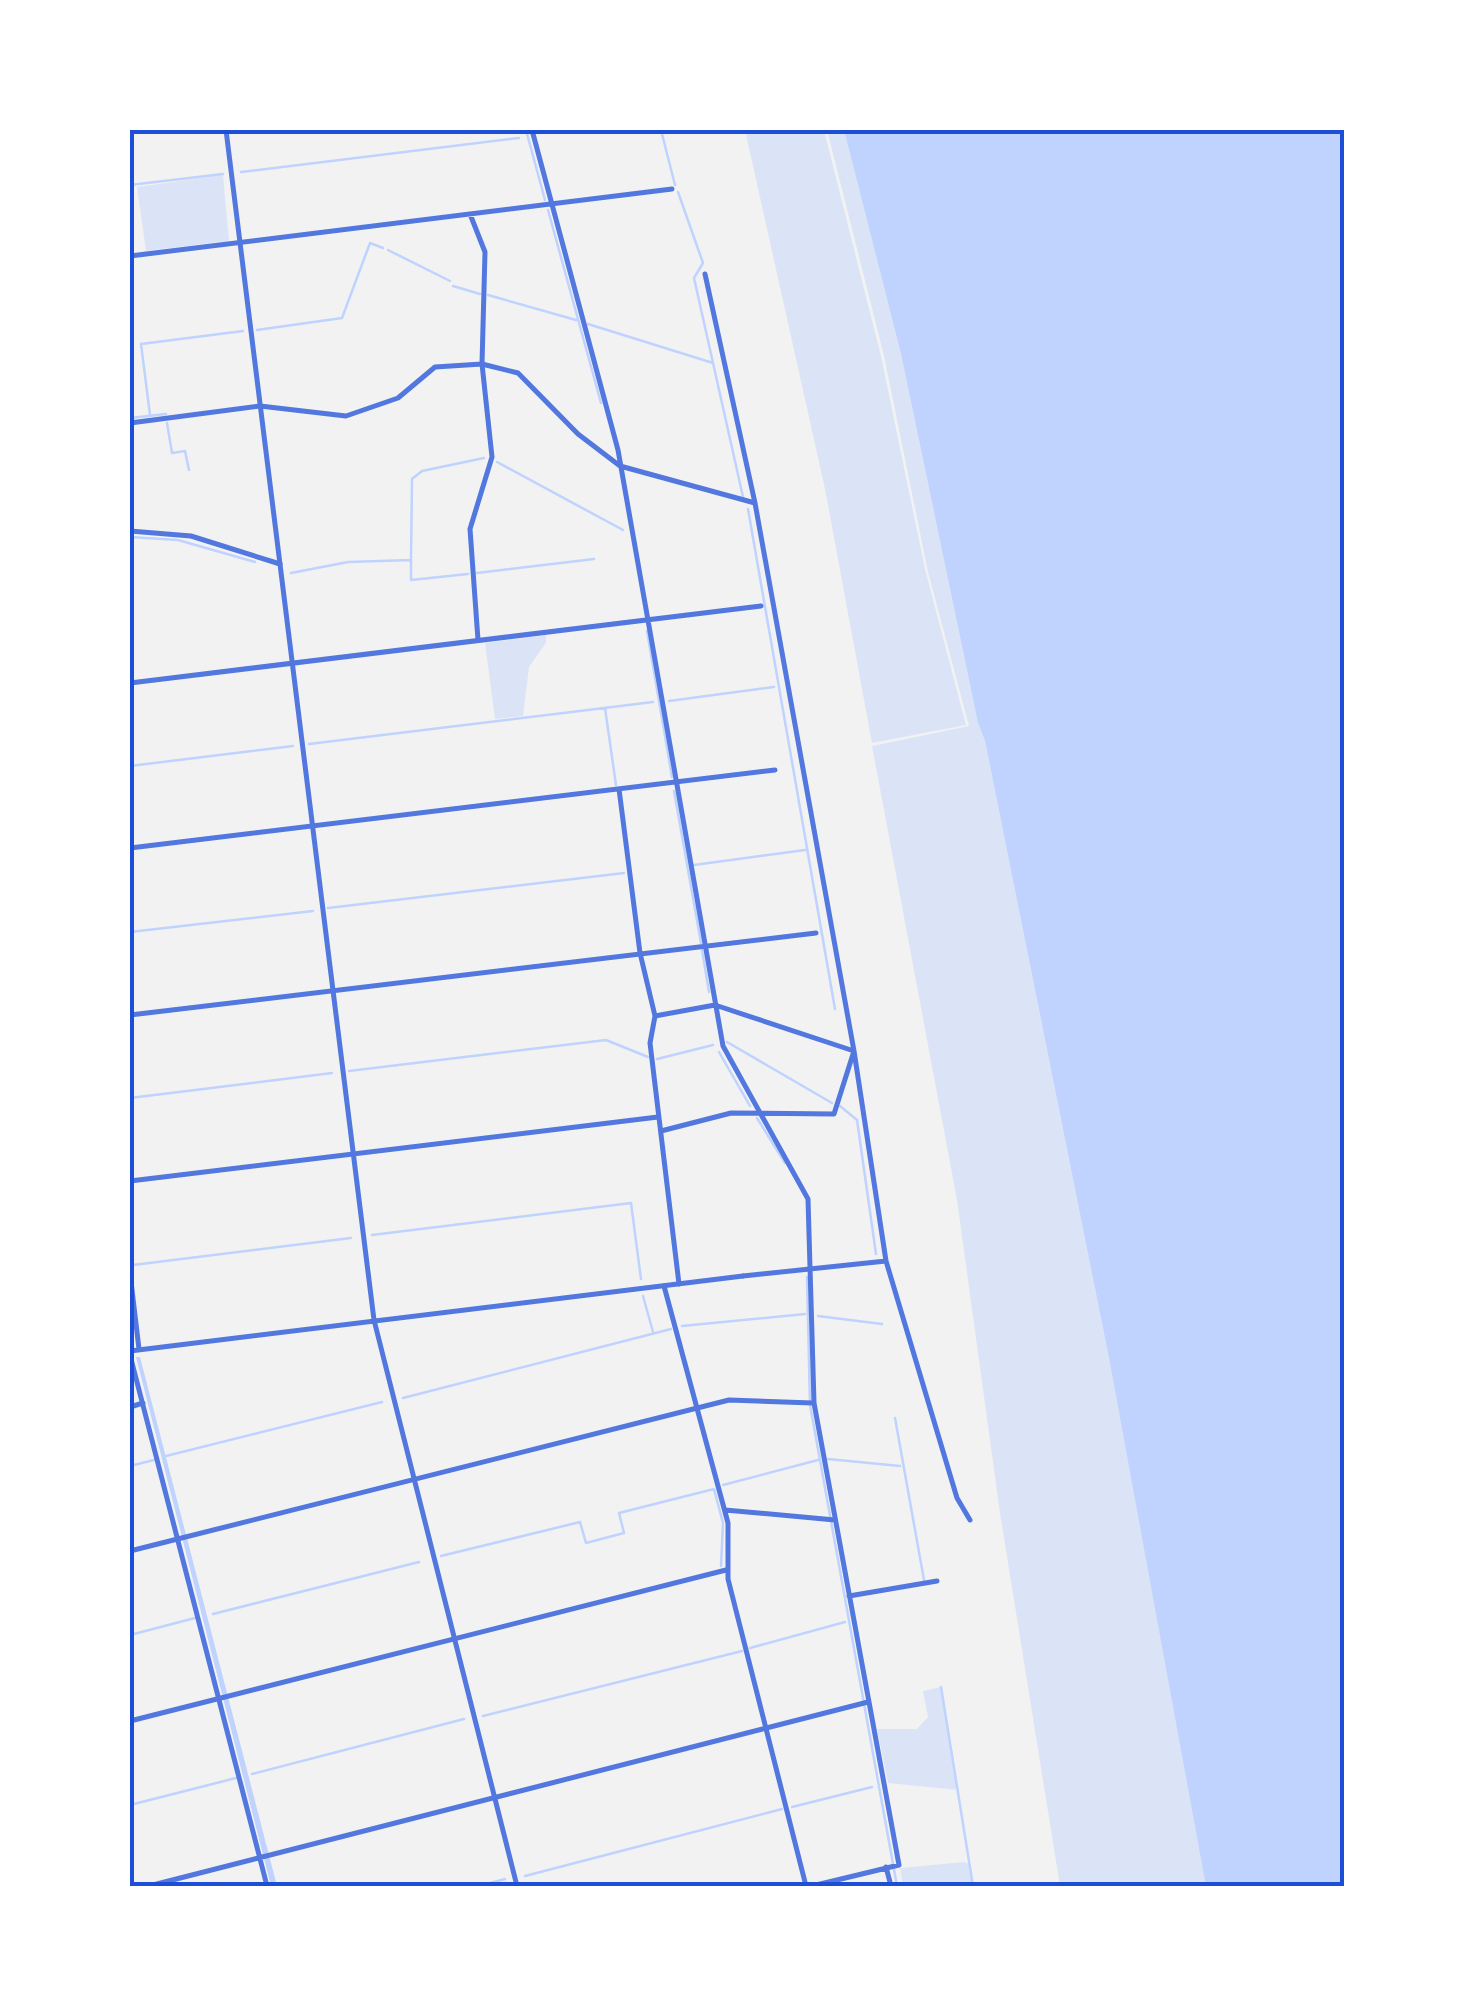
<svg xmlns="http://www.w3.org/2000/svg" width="1475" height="2016" viewBox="0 0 1475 2016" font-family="'Crimson Pro',serif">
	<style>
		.green { fill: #dbe4f7 }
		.water { fill: #bfd3fe }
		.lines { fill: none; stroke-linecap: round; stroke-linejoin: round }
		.stream { stroke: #bfd3fe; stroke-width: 2.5 }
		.minor { stroke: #5277de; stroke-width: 5 }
		.tertiary { stroke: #5277de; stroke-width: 5 }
		.neatline { fill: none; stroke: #1d4ed8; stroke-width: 4 }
	</style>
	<rect width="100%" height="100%" fill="#f2f2f2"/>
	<path class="green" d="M745,130H824L881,356L925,569L966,725L872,743L825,489Z
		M827,130H844L901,354L978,723L985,741L1109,1358L1207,1886H1060L1000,1513L957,1200L872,746L969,726L928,572L884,356Z
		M223,175L229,241L146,251L137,187Z
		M546,635V643L529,667L523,716L495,719L485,643Z
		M941,1687L958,1790L888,1783L877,1729H917L928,1717L923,1691Z
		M964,1862L970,1864L973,1886H903L900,1868Z"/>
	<path class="water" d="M844,130H1345V1886H1206L1109,1358L985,741L978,723L901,354Z
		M136,1357H140L277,1886H271Z"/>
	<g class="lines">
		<path class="stream" d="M526,130L545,200
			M661,130L675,185
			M241,172L519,138
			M130,185L223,174
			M678,192L703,263L694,278L743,497
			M548,210L601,403
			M388,250L450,281
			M453,286L480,294
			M488,295L576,320
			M588,324L713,363
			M257,330L342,318L370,243L383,248
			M150,415L141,344L243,331
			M130,418L166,414
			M167,423L172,453L185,451L189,470
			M497,462L623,530
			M748,509L835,1009
			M130,537L178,540L255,562
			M411,560V580L468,574
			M291,573L348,562L411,560L412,479L422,471L484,458
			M477,573L594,559
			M647,631L672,777
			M669,701L774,687
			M605,708L616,785
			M309,744L653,702
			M130,766L293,746
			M674,791L701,943
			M694,865L805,850
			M328,908L624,873
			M130,932L313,911
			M702,950L709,992
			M727,1042L832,1103
			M719,1052L750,1106
			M657,1059L713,1045
			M349,1071L606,1040L648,1057
			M130,1098L332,1073
			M840,1106L857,1120L876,1254
			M757,1118L785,1163
			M372,1235L631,1203L641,1279
			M133,1265L351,1238
			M807,1277L810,1405L897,1886
			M643,1296L653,1332
			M818,1316L882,1324
			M682,1326L805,1314
			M403,1398L671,1329
			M895,1418L924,1580
			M166,1456L382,1402
			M828,1459L900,1466
			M130,1466L154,1460
			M723,1485L818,1460
			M441,1556L580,1522L586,1543L624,1533L619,1513L714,1489L723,1523L721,1566
			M213,1614L419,1562
			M130,1635L195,1618
			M750,1648L845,1622
			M941,1687L973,1886
			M483,1716L742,1651
			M252,1774L464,1719
			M130,1805L236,1778
			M792,1807L872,1787
			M525,1876L782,1809
			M479,1886L505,1879"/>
		<path class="minor" d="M532,130L618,450L723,1046L808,1199L814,1403L899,1865L812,1886
			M470,214L485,252L482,364L492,457L470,529L478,640
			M130,256L672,189
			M705,274L755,503L854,1051L886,1261L957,1498L970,1520
			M130,423L260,406L346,416L398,398L435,367L482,364L518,373L578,434L620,466L755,503
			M130,531L191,536L280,564
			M130,683L761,606
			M619,789L640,953L655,1016L650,1043L679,1284
			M130,848L775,770
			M130,1015L816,933
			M655,1016L715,1005L854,1051L834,1114L731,1113L661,1131
			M130,1181L658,1117
			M130,1273L139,1349
			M743,1276L886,1261
			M664,1286L728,1523V1579L806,1886
			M130,1355L267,1886
			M130,1407L143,1403
			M725,1510L835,1520
			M130,1551L729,1400L813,1403
			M849,1596L937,1581
			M130,1721L726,1570
			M886,1867L891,1886
			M149,1886L868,1702"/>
		<path class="tertiary" d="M226,130L374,1320L517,1886
			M130,1351L743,1276"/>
	</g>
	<rect width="1475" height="2016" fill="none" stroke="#ffffff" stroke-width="265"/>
	<rect x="132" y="132" width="1210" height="1752" class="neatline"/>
</svg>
